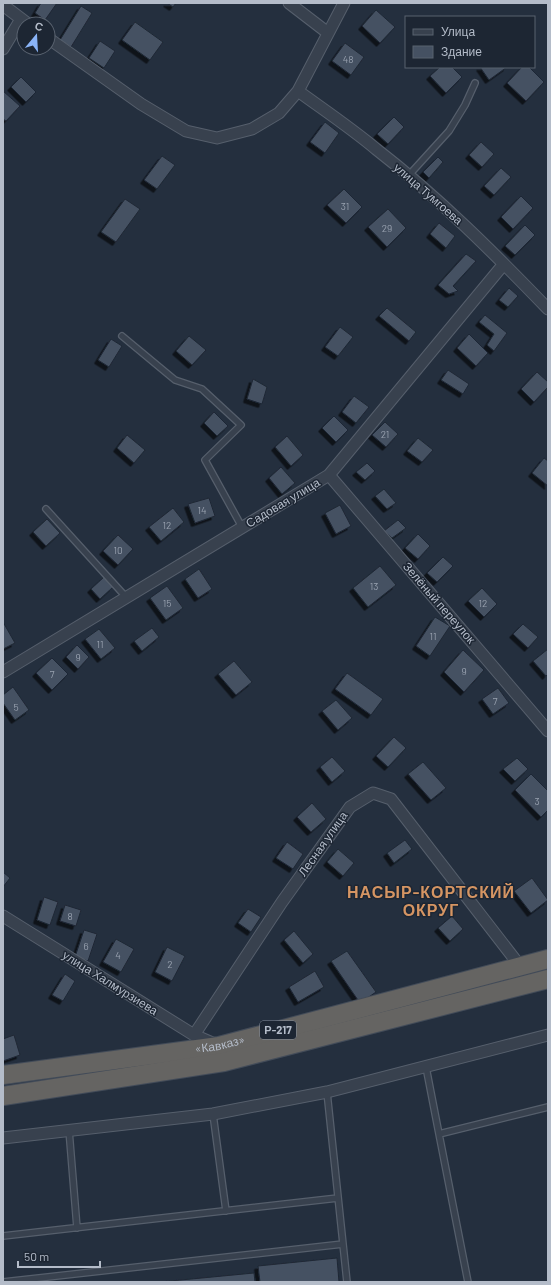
<svg xmlns="http://www.w3.org/2000/svg" width="551" height="1285" viewBox="0 0 551 1285" font-family="Barlow,sans-serif">
	<style>
		.building { fill: #455162; stroke: #1f2835; filter: url(#shadow) }
		.lines { fill: none; stroke-linecap: round; stroke-linejoin: round }
		.service-casing { stroke: #565f6c; stroke-width: 8 }
		.minor-casing { stroke: #565f6c; stroke-width: 13 }
		.trunk-casing { stroke: #434c59; stroke-width: 20 }
		.service { stroke: #38414e; stroke-width: 5.5 }
		.minor { stroke: #38414e; stroke-width: 11 }
		.trunk { stroke: #656462; stroke-width: 18 }
		.labels { text-anchor: middle; stroke-width: 3; stroke-linejoin: round; paint-order: stroke }
		.number-label { font-size: 10px; fill: #98a1af }
		.shield { fill: #1d2633; stroke: #878f9c; stroke-width: 1 }
		.shield-label { font-size: 11px; font-weight: bold; fill: #b4bcc9 }
		.street-label { font-size: 12px; fill: #b4bcc9; stroke: #1d2633 }
		.district-label { font-size: 16px; font-weight: bold; letter-spacing: 1px; fill: #d59563; stroke: #1d2633 }
	</style>
	<defs>
		<filter id="shadow"><feDropShadow dx="-3.5" dy="3.5" stdDeviation="0" flood-color="#0009"/></filter>
	</defs>
	<rect width="100%" height="100%" fill="#242f3e"/>
	<path class="building" d="M41,3H57L45,20L35,13Z
		M167,3H176L173,7Z
		M81,6L92,13L71,47L60,40Z
		M376,10L395,27L380,43L362,26Z
		M135,22L163,42L150,60L122,40Z
		M100,41L115,51L104,68L89,58Z
		M345,43L364,57L351,75L332,61Z
		M440,67H452L462,77L446,93L430,76Z
		M480,67H507L489,80Z
		M522,67H529L544,82L526,101L507,83Z
		M21,77L36,92L26,102L11,87Z
		M3,91L20,106L6,121L3,119Z
		M394,117L404,127L388,144L377,134Z
		M325,122L339,133L325,153L310,142Z
		M481,142L494,154L482,167L469,155Z
		M162,156L175,165L157,189L144,180Z
		M438,157L443,162L429,178L423,172Z
		M501,168L511,177L494,195L484,186Z
		M344,189L362,207L346,223L327,205Z
		M521,196L533,208L513,229L501,217Z
		M125,199L140,209L116,242L101,232Z
		M388,209L406,228L387,247L368,227Z
		M439,223L455,236L446,248L430,234Z
		M525,225L535,235L515,255L505,246Z
		M466,254L476,261L453,286L458,291L449,294L438,285Z
		M509,288L518,296L508,307L499,300Z
		M387,308L416,332L409,341L379,316Z
		M485,315L507,333L494,351L487,345L494,334L479,322Z
		M340,327L353,337L338,356L325,347Z
		M469,334L488,353L476,366L457,348Z
		M189,336L206,350L192,365L176,351Z
		M111,339L122,346L109,367L98,360Z
		M448,370L469,384L463,394L441,380Z
		M537,372L548,382V387L534,402L521,389Z
		M253,379L267,387L262,404L247,399Z
		M354,396L369,407L356,423L342,412Z
		M214,412L228,426L217,436L204,423Z
		M334,416L348,430L336,442L322,428Z
		M385,422L398,434L386,447L372,435Z
		M127,435L145,450L134,463L117,448Z
		M287,436L303,455L291,466L275,447Z
		M418,438L433,450L422,462L407,451Z
		M544,458L548,461V486L532,473Z
		M367,463L375,471L365,480L356,472Z
		M281,467L295,483L282,494L269,478Z
		M384,489L396,503L387,509L375,496Z
		M209,498L215,516L195,523L188,504Z
		M340,505L351,526L336,534L325,513Z
		M173,508L184,522L161,541L149,527Z
		M47,519L60,533L46,546L33,532Z
		M398,520L406,528L392,538L384,531Z
		M418,534L430,546L418,559L405,548Z
		M118,535L133,549L118,565L103,551Z
		M443,557L453,566L437,582L427,573Z
		M380,566L396,585L368,607L353,588Z
		M199,569L212,589L198,598L185,579Z
		M104,577L113,587L100,599L91,589Z
		M167,586L183,608L166,620L150,598Z
		M482,588L497,604L484,617L468,601Z
		M435,617L450,626L430,656L416,646Z
		M3,622L15,643L3,649Z
		M523,624L538,637L528,648L513,634Z
		M152,628L159,637L142,651L134,641Z
		M99,629L115,648L101,659L85,639Z
		M77,645L89,657L78,669L66,657Z
		M548,649V674L546,676L533,661Z
		M463,650L484,670L464,692L444,672Z
		M52,658L68,674L52,690L36,673Z
		M234,661L252,682L236,695L218,674Z
		M347,673L383,699L371,715L335,689Z
		M13,687L29,710L15,720L3,703V695Z
		M498,688L509,703L493,714L482,699Z
		M336,700L352,718L338,730L322,711Z
		M394,737L406,748L388,767L376,756Z
		M332,757L345,771L332,782L320,767Z
		M517,758L528,769L515,781L503,769Z
		M423,762L446,788L431,800L408,774Z
		M531,774L548,791V810L541,817L515,790Z
		M312,803L326,819L311,832L297,817Z
		M405,840L412,849L394,863L387,853Z
		M287,842L303,854L293,869L276,858Z
		M338,849L354,863L343,876L327,862Z
		M3,872L10,878L3,887Z
		M532,878L548,900L531,913L514,891Z
		M44,897L58,902L50,925L37,920Z
		M65,905L81,910L76,926L60,921Z
		M248,909L261,917L251,932L238,923Z
		M452,916L463,929L450,941L438,928Z
		M84,930L97,934L88,961L75,957Z
		M294,931L313,954L303,963L284,940Z
		M116,939L134,949L121,972L103,962Z
		M167,947L185,956L172,981L155,972Z
		M347,951L376,992L360,1003L331,961Z
		M315,971L324,987L298,1002L289,987Z
		M65,974L75,981L63,1001L52,995Z
		M14,1035L20,1055L3,1061V1039Z
		M337,1258L339,1282H260L258,1266Z
		M254,1273L255,1282H160Z"/>
	<g class="lines">
		<defs>
			<path id="service" d="M409,175L449,131L465,105L475,83
				M122,336L175,380L202,389L241,425L205,460L242,527
				M46,509L126,597
				M426,1067L439,1134
				M327,1092L347,1282
				M213,1114L226,1211
				M69,1130L77,1228
				M3,1236L338,1198
				M3,1282L343,1244
				M468,1282L439,1134L548,1107"/>
			<path id="minor" d="M289,3L328,33
				M3,5L28,24
				M48,38L141,104L186,131L217,138L252,129L279,113L298,91L344,3
				M3,49L21,19
				M298,91C324,110 351,128 376,149C438,197 494,253 548,309
				M329,475L548,731
				M3,672L329,475L503,265
				M3,916L194,1035L217,1045
				M194,1035L282,902L350,807L373,793L391,799L520,966
				M3,1138L213,1114L327,1092L548,1035"/>
			<g id="trunk">
				<path id="s1" d="M3,1075L219,1046L548,959"/>
				<path d="M3,1096L224,1062L548,979"/>
			</g>
		</defs>
		<use href="#service" class="service-casing"/>
		<use href="#minor" class="minor-casing"/>
		<use href="#trunk" class="trunk-casing"/>
		<use href="#service" class="service"/>
		<use href="#minor" class="minor"/>
		<use href="#trunk" class="trunk"/>
	</g>
	<g class="labels">
		<g class="number-label">
			<text x="348" y="63">48</text>
			<text x="345" y="210">31</text>
			<text x="387" y="232">29</text>
			<text x="385" y="438">21</text>
			<text x="202" y="514">14</text>
			<text x="167" y="529">12</text>
			<text x="118" y="554">10</text>
			<text x="374" y="590">13</text>
			<text x="167" y="607">15</text>
			<text x="483" y="607">12</text>
			<text x="433" y="640">11</text>
			<text x="100" y="648">11</text>
			<text x="78" y="661">9</text>
			<text x="464" y="675">9</text>
			<text x="52" y="678">7</text>
			<text x="495" y="705">7</text>
			<text x="16" y="711">5</text>
			<text x="537" y="805">3</text>
			<text x="70" y="920">8</text>
			<text x="86" y="950">6</text>
			<text x="118" y="959">4</text>
			<text x="170" y="968">2</text>
		</g>
		<rect class="shield" x="260" y="1021" width="36" height="18" rx="3"/>
		<g class="shield-label">
			<text x="278" y="1034">Р-217</text>
		</g>
		<g class="street-label">
			<text transform="translate(428 194) rotate(41)" y="4">улица Тумгоева</text>
			<text transform="translate(283 503) rotate(-31)" y="4">Садовая улица</text>
			<text transform="translate(439 603) rotate(49)" y="4">Зелёный переулок</text>
			<text transform="translate(323 844) rotate(-55)" y="4">Лесная улица</text>
			<text transform="translate(110 983) rotate(32)" y="4">улица Халмурзиева</text>
			<text dy="4" stroke="none"><textPath href="#s1" startOffset="219">«Кавказ»</textPath></text>
		</g>
		<g class="district-label">
			<text x="431" y="898">НАСЫР-КОРТСКИЙ<tspan x="431" dy="18">ОКРУГ</tspan></text>
		</g>
	</g>
	<rect width="551" height="1285" fill="none" stroke="#b4bcc9" stroke-width="8"/>
	<rect x="405" y="16" width="130" height="52" fill="#1d2633" stroke="#59626f"/>
	<rect x="413" y="29" width="20" height="6" fill="#38414e" stroke="#59626f"/>
	<text x="441" y="36" font-size="12" fill="#b4bcc9">Улица</text>
	<rect x="413" y="46" width="20" height="12" fill="#455162" stroke="#59626f"/>
	<text x="441" y="56" font-size="12" fill="#b4bcc9">Здание</text>
	<g transform="translate(36 36) rotate(18)"><circle r="19" fill="#1d2633" stroke="#59626f"/>
	<path d="M0-3L7 15L0 10L-7 15Z" fill="#8ab4f8"/>
	<text y="-6" font-size="11" font-weight="bold" text-anchor="middle" fill="#b4bcc9">С</text>
	</g>
	<path d="M18 1261v6h82v-6" fill="none" stroke="#b4bcc9" stroke-width="2"/>
	<text x="24" y="1261" font-size="12" fill="#b4bcc9" stroke="#1d2633" stroke-width="3" paint-order="stroke">50 m</text>
</svg>
